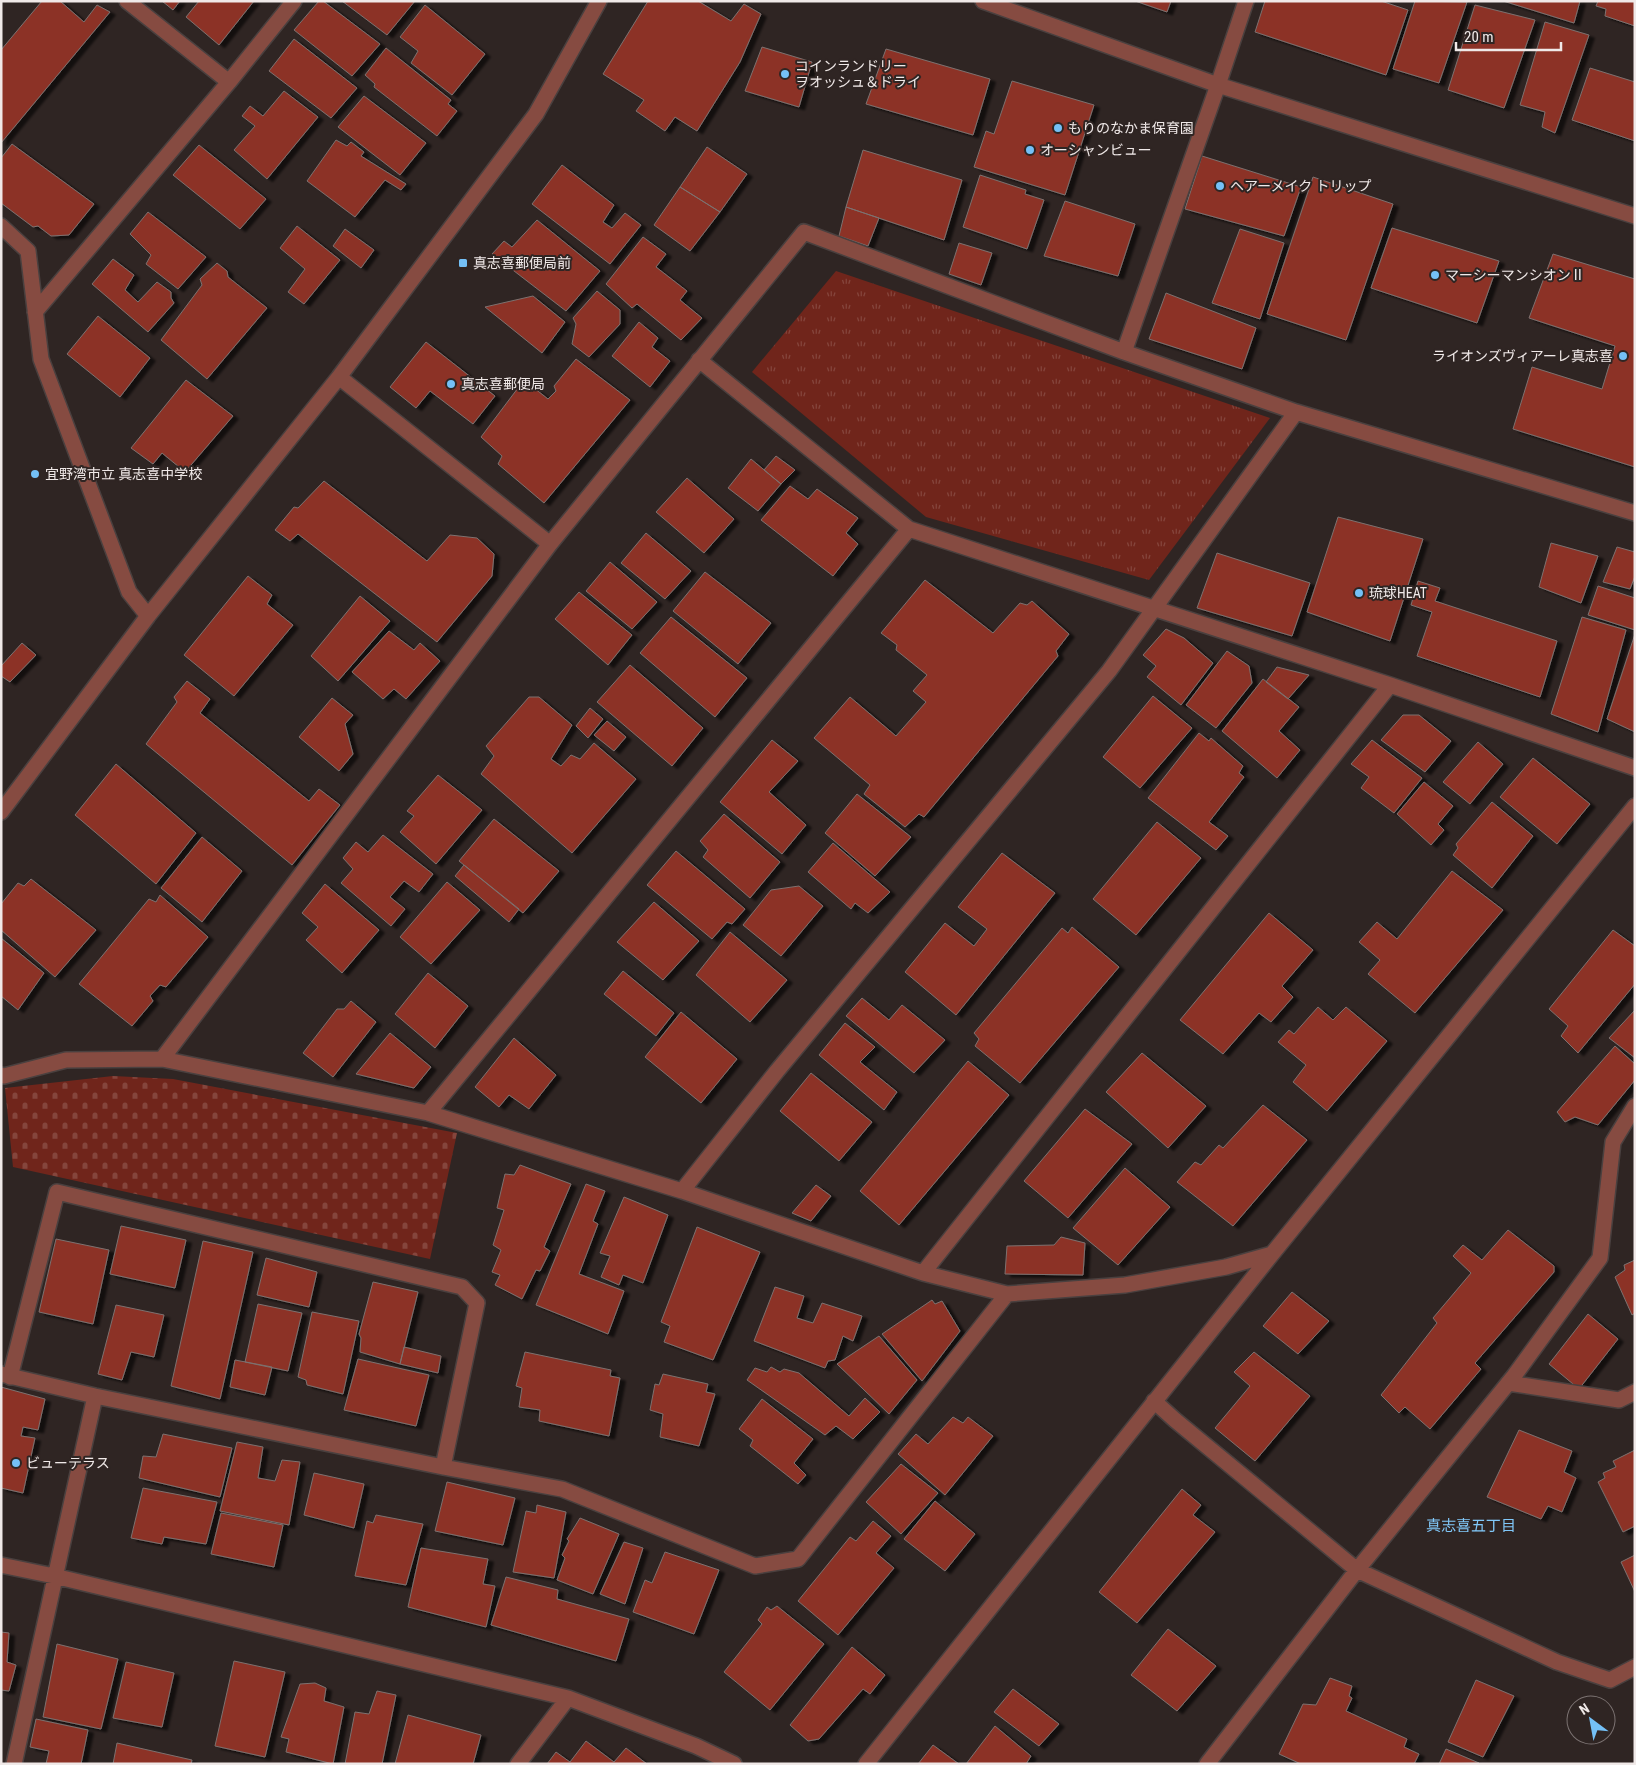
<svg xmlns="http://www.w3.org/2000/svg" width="1636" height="1765" viewBox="0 0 1636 1765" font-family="'Roboto Condensed','Noto Sans JP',sans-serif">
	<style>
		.cemetery { fill: url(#cemetery-stones) }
		.park { fill: url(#park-tufts) }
		.building { fill: #8c3327; stroke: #7d716f; filter: url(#shadow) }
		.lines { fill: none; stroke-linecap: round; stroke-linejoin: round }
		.minor-casing { stroke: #4a403f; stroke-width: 18 }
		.minor { stroke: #864b41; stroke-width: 15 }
		.poi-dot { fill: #74c0f6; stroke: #2f2523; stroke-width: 2 }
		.labels { text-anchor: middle; stroke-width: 4; stroke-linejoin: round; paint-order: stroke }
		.poi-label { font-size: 14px; fill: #f0e9e8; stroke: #2f2523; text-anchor: start }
		.neighbourhood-label { font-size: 15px; fill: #81c8f9; stroke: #2f2523 }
	</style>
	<defs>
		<pattern id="cemetery-stones" width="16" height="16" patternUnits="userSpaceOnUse" patternTransform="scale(1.25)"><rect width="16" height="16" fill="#70251b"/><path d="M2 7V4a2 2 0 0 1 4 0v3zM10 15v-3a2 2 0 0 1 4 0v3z" fill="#85453c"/></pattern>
		<pattern id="park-tufts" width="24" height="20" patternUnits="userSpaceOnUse" patternTransform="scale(1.25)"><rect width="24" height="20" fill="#70251b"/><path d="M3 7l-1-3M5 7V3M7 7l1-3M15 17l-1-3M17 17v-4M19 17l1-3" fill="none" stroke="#85453c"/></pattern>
		<filter id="shadow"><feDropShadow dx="5.5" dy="3" stdDeviation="1" flood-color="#0009"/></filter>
	</defs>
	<rect width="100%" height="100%" fill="#2f2523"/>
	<path class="cemetery" d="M113,1076L173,1079L457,1133L430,1259L13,1167L5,1088Z"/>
	<path class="park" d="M836,271L1270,418L1149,580L926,517L752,372Z"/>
	<path class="building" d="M42,1H60L84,22L97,5L110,12L1,143V50Z
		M162,1H180L173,10Z
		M199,1H254L219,45L186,17Z
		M319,1H323L380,44L352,76L294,30Z
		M342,1H415L387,35Z
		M648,1H698L731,21L744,4L761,14L740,62L697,131L675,117L665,131L636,111L644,100L603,74Z
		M1135,1H1171L1167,12Z
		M1265,1H1381L1408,10L1386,75L1255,32Z
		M1415,1L1467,2L1439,83L1393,69Z
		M1503,1H1580L1574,23Z
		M1598,1H1635V26L1605,16L1606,9L1596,6Z
		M425,5L485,54L452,95L411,63L418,51L400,37Z
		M1475,5L1535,20L1504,108L1448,90Z
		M1545,22L1589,35L1555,133L1542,127L1545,112L1520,105Z
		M294,39L357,88L331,118L269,71Z
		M762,47L812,62L799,107L745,91Z
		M386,48L451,100L448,104L457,111L437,136L374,87L375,84L365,75Z
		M886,49L990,79L973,135L866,104Z
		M1590,68L1635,82V141L1572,120Z
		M1012,81L1094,105L1065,195L974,167L986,131L994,134Z
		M284,91L318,117L267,179L234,150L255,126L242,116L250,106L263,116Z
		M364,96L426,143L400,175L338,127Z
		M336,140L347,146L351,142L364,152L361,156L406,184L401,190L385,180L355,217L307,181Z
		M12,144L94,204L69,235L51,236L38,226L33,227L1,203V158Z
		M199,145L266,199L240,229L173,175Z
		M707,147L747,174L720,212L680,187Z
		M863,150L962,180L944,240L846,207Z
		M1202,156L1301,187L1284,236L1185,209Z
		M562,165L614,205L603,222L612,228L625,213L641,225L610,264L532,204Z
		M980,175L1026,190L1025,194L1044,200L1027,249L963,227Z
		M1313,177L1393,204L1346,340L1267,314Z
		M680,187L720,212L690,251L654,225Z
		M1065,201L1135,224L1118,276L1044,256Z
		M846,207L879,218L868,246L839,236Z
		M148,212L206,257L178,289L146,264L151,255L130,234Z
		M537,220L600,271L566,311L492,254L504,241L512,247Z
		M297,226L340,260L304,304L288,292L305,269L280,248Z
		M1392,228L1499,261L1477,323L1371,288Z
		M345,229L374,250L361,268L333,246Z
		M1240,229L1284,243L1260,319L1212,303Z
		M643,237L666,254L656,267L687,291L680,300L702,318L681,340L637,304L632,308L606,284Z
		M959,243L992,253L981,285L949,274Z
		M1553,254L1635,279V467L1513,429L1532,367L1602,389L1615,346L1529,318Z
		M113,259L134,275L125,290L138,302L157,282L171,292V298L174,303L148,332L92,284Z
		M217,263L227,271L228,277L267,308L207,379L161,340L202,285L200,279Z
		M597,291L620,310V324L589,357L572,344L576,324L573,318Z
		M1166,293L1256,328L1242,369L1149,339Z
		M533,296L565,322L542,353L485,307Z
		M98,316L150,358L120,397L67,354Z
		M639,322L658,338L652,347L670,361L650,387L612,356Z
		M426,342L495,396L473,424L430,391L416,408L390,387Z
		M576,359L630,400L544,503L498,464L502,456L481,437L524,380L548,399L556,391L554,386Z
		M186,380L233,416L185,472L162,453L153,464L131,448Z
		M776,456L795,470L781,484L764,470Z
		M751,459L781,484L758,511L728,488Z
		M687,478L734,519L704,553L656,512Z
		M324,481L427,561L450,535L477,538L494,554L492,576L437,642L298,534L290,541L275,530L294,507L298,508Z
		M790,486L808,499L817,489L858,518L846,533L858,544L833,576L761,520Z
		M1338,517L1423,539L1390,641L1307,612Z
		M646,533L691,571L665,599L621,563Z
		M1551,543L1598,556L1581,603L1539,587Z
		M1617,547L1635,552V576L1630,589L1603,582Z
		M1217,553L1310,583L1292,636L1197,608Z
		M610,562L657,602L632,629L586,591Z
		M705,572L771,623L738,664L673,611Z
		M248,576L272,595L267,604L293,625L234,696L184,655Z
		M925,580L993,633L1020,603L1027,605L1032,601L1069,634L1056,651L1058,656L924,817L919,814L905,827L864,794L870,785L814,738L850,697L896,736L926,702L913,691L927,675L896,650L897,645L881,633Z
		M1418,581L1440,588L1435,601L1557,641L1540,697L1417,656L1432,612L1411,605Z
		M1598,586L1635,598V630L1588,615Z
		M579,592L632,635L608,665L555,619Z
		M360,596L390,621L338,681L311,656Z
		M671,617L747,678L715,717L640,653Z
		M1582,617L1626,630L1598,732L1551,714Z
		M1166,629L1184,638L1213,663L1181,705L1147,677L1156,666L1143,655Z
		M389,631L414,650L420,643L440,661L406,699L394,689L383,699L352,672Z
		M1635,634V732L1607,719Z
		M22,643L36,655L10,682L1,676V666Z
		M1227,651L1249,666L1252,683L1216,728L1186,705Z
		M630,665L703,728L672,766L597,702Z
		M1277,667L1309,675L1288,699L1266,682Z
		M1263,679L1299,707L1279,731L1300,750L1277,778L1222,731Z
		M187,681L210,699L200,713L309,801L319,789L340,805L292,865L146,744L177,702L174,697Z
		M1153,696L1192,728L1140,788L1103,757Z
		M529,697H539L572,725L551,759L561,766L571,755L580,759L594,743L636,779L572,853L481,774L494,756L486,746Z
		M332,698L353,715L345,724L353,754L339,771L299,737Z
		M590,708L603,719L588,738L576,726Z
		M1403,715H1419L1451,741L1425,772L1381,740Z
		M607,721L626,737L614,751L594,735Z
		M1199,733L1209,741L1211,738L1243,766L1239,773L1244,777L1209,822L1228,836L1216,850L1148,798Z
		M772,740L798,761L769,792L806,825L782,854L720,802Z
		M1372,740L1422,778L1394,813L1361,788L1369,777L1351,764Z
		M1478,742L1503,764L1470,804L1443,782Z
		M1533,758L1590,804L1557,844L1500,797Z
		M116,764L196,833L156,884L75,815Z
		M438,775L482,810L436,864L400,832L414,816L407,811Z
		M1424,782L1453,806L1438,824L1444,830L1431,845L1397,814Z
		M857,794L911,837L875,876L825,833Z
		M1492,802L1533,836L1492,888L1453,855L1458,848L1456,844Z
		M724,814L780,862L750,898L703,857L708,850L700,841Z
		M494,819L559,871L523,913L459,861Z
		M1157,822L1201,858L1136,935L1093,899Z
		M383,835L433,874L419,892L404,881L390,897L405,909L391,926L341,883L353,869L343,858L356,842L368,852Z
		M202,837L242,871L202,922L161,888Z
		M833,843L890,892L868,913L855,903L851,909L808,872Z
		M676,851L745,909L732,924L727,922L712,939L647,885Z
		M1002,853L1055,893L956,1015L905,972L945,923L974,946L987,929L958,907Z
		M464,865L519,909L509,922L455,876Z
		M1452,871L1503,910L1415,1013L1368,974L1380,960L1359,942L1377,922L1397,939Z
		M31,879L96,930L55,977L1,930V904L18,883L24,886Z
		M447,882L480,910L431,964L400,937Z
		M325,884L379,930L342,973L306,940L318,927L302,913Z
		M799,886L823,906L781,956L743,925L771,890Z
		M160,895L208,937L166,987L160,985L150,996L153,1001L132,1026L79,984L149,899L156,902Z
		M654,902L699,941L663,980L617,942Z
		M1269,913L1313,950L1282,986L1293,997L1271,1022L1259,1013L1223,1054L1180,1020Z
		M1072,927L1119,967L1020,1083L975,1046L979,1039L974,1033L1062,928L1068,933Z
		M1613,930L1635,946V984L1578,1053L1561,1036L1568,1026L1549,1009Z
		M730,932L787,980L750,1022L696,975Z
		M1,938L44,973L18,1010L1,996Z
		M623,971L674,1013L656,1036L604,994Z
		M428,973L468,1006L435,1048L395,1014Z
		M862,998L889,1020L902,1005L945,1040L914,1073L846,1016Z
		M351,1001L376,1022L333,1077L303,1053L337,1009H344Z
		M1318,1007L1333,1020L1346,1007L1387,1041L1327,1111L1293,1082L1306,1065L1278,1042L1289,1030L1294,1034Z
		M1635,1010V1058L1609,1038Z
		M681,1012L737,1059L701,1103L645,1057Z
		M845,1023L875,1047L860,1062L897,1092L884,1110L819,1055Z
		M390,1033L431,1067L414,1088L356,1074Z
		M514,1038L556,1075L529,1109L509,1095L499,1107L475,1087Z
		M1615,1046L1635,1064V1080L1598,1125L1575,1117L1565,1122L1557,1112Z
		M1142,1053L1206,1106L1168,1148L1106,1092Z
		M968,1061L1009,1095L899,1225L860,1191Z
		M811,1073L872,1122L839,1161L780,1111Z
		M1263,1105L1307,1140L1233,1226L1177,1182L1195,1162L1201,1165L1219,1145L1223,1148Z
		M1085,1109L1132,1144L1068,1218L1024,1181Z
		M520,1165L571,1184L544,1247L550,1251L540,1271L536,1270L522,1299L495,1285L500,1275L492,1272L501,1250L493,1245L504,1210L497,1208L505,1174L514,1175Z
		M1125,1168L1170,1207L1118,1265L1073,1228Z
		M586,1184L605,1191L593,1221L598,1224L579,1274L624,1291L608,1334L536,1305Z
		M816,1185L831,1196L811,1221L792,1213Z
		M624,1197L668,1215L643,1283L623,1275L619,1285L601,1277L610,1256L600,1253Z
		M121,1226L186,1240L175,1288L110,1274Z
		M697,1227L760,1252L713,1360L664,1342L670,1326L661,1322Z
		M1508,1230L1554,1266V1272L1475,1363L1481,1369L1430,1429L1405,1407L1399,1413L1381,1395L1437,1323L1433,1318L1471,1273L1453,1256L1463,1245L1482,1260Z
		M1061,1237L1085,1243L1083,1275L1005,1274L1007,1246L1054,1245Z
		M56,1239L109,1250L93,1324L39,1312Z
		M203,1241L253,1252L220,1399L171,1386Z
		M266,1258L317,1272L309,1307L257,1295Z
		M1635,1260V1313L1632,1315L1615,1277L1625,1270L1624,1265Z
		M373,1282L418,1292L400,1364L360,1352L361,1338L359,1334Z
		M775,1287L804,1296L797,1318L813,1323L822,1303L862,1316L853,1341L843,1336L835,1360L828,1361L825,1368L754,1341Z
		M1292,1292L1329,1321L1298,1354L1263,1326Z
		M932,1300L935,1304L942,1301L960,1331L922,1381L882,1334Z
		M258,1304L302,1313L288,1371L245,1362Z
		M116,1305L164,1315L154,1357L131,1352L122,1380L98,1374Z
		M312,1312L359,1321L343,1394L307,1385L306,1380L298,1377Z
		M1588,1314L1618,1339L1579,1389L1549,1364Z
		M879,1336L917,1380L889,1414L837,1364Z
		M404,1347L441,1356L438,1373L400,1364Z
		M525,1352L611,1370L610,1376L620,1378L609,1436L539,1421L540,1410L519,1407L522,1388L516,1386Z
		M1254,1352L1310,1396L1255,1461L1215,1428L1250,1386L1234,1372Z
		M358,1359L429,1375L416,1426L344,1410Z
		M235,1360L272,1367L265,1395L230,1387Z
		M771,1367L780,1372L784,1369L799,1373L849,1416L865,1398L880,1412L853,1439L836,1426L825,1435L747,1380L755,1368L767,1372Z
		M663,1374L708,1384L706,1392L715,1394L699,1446L660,1437L663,1414L650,1410L655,1384L659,1385Z
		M1,1387L45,1399L38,1430L23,1427L21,1436L35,1438L23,1493L1,1488Z
		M762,1399L813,1439L794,1463L806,1475L798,1484L750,1446L753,1440L739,1429Z
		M953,1417L963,1423L968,1417L993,1436L945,1495L898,1454L916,1434L928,1444Z
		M1519,1430L1572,1451L1564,1472L1576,1478L1562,1512L1548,1506L1541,1519L1487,1497Z
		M163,1434L232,1448L220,1497L139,1478L143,1456L156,1457Z
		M237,1442L263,1447L258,1478L275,1481L282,1460L300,1462L289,1525L220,1511Z
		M1635,1450V1526L1623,1532L1598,1482L1605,1478L1603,1473L1616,1467L1613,1461Z
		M901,1464L938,1493L901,1534L866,1502Z
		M314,1473L364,1484L354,1528L304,1515Z
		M447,1482L515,1498L503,1545L435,1531Z
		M143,1488L217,1502L206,1544L164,1537L162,1544L131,1538Z
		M1182,1489L1201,1505L1193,1515L1215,1532L1137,1623L1099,1592Z
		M935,1501L975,1534L945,1571L904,1539Z
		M537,1505L566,1512L554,1578L513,1572L526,1511L536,1513Z
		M221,1513L283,1525L274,1567L211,1554Z
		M376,1515L423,1524L406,1585L355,1576L367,1521L373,1523Z
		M580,1518L619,1534L593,1594L557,1580L565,1558L562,1555L569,1541L567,1539Z
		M873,1521L891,1536L876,1553L894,1568L838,1635L798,1601L850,1537L856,1541Z
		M624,1542L643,1548L625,1604L600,1594Z
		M421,1548L488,1559L483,1584L495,1586L486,1627L408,1607Z
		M665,1552L719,1570L694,1634L633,1612L645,1580L652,1583Z
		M1635,1555V1592L1621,1562Z
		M506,1577L558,1590L557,1599L629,1619L616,1661L491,1625Z
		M777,1606L824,1644L770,1710L724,1672L762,1624L758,1620L767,1607L771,1610Z
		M1168,1629L1216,1666L1177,1711L1131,1675Z
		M1,1632L9,1633L7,1662L16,1665L9,1691L1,1690Z
		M57,1644L118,1659L101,1729L43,1717Z
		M852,1647L885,1675L870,1694L863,1689L819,1739L808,1741L790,1725Z
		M234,1661L285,1672L265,1757L215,1746Z
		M126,1662L174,1673L162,1727L113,1718Z
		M1330,1678L1352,1686L1349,1696L1352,1698L1346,1711L1407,1739L1404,1747L1419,1754L1414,1764H1301L1279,1754L1303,1704L1316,1705Z
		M1476,1680L1514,1696L1483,1757L1448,1742Z
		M315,1683L326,1688L324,1701L344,1707L333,1764L286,1752L289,1739L281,1737L300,1684Z
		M1013,1689L1059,1724L1039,1746L994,1712Z
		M377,1691L396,1695L382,1764H345L355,1712L369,1714Z
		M408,1715L481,1735L473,1764H395Z
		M36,1719L88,1730L81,1764H46L49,1751L30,1747Z
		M995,1726L1031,1756L1026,1764H966Z
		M586,1741L614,1762L626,1748L647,1764H547L556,1752L570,1762Z
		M117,1743L192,1760L191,1764H113Z
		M933,1745L959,1764H918Z
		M1446,1749L1479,1763L1439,1764Z"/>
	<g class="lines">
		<defs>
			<path id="minor" d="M127,1L229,82
				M983,1L1218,85L1635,216
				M1,226L28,251L41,359L129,592L148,616
				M35,312L229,82L294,1
				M1124,352L1218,85L1246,1
				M699,360L909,529L1390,685L1635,768
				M339,377L550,544
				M1,812L148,616L339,377L536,114L599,1
				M162,1059L550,544L804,232L1124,352L1296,412L1635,513
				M1,1075L4,1076L66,1060L162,1059L428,1113L682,1191L923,1273L1007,1294L1125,1285L1226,1267L1272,1254
				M428,1113L909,529
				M682,1191L777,1071L1109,671L1296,412
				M923,1273L1390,685
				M1,1374L95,1396L443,1467L562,1489L755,1566L798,1559L1007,1294
				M10,1377L57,1192L462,1287L477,1303L443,1467
				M1508,1383L1619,1400L1635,1392
				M1154,1401L1175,1420L1357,1570L1557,1662L1610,1680L1635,1667
				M1,1565L54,1576L568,1698L696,1746L734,1764
				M14,1764L95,1396
				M518,1764L568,1698
				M866,1764L1272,1254L1635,806
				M1207,1764L1357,1570L1514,1376L1600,1258L1613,1142L1635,1106"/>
		</defs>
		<use href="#minor" class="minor-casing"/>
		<use href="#minor" class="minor"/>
	</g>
	<g class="poi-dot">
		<circle cx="785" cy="74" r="5"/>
		<circle cx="1058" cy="128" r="5"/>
		<circle cx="1030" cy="150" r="5"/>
		<circle cx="1220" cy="186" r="5"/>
		<rect x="458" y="258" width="10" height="10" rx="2.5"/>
		<circle cx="1435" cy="275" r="5"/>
		<circle cx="1623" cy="356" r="5"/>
		<circle cx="451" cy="384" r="5"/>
		<circle cx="35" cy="474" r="5"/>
		<circle cx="1359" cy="593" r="5"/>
		<circle cx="16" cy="1463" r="5"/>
	</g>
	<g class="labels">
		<g class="poi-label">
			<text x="795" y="71">コインランドリー<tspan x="795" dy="16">ヲオッシュ＆ドライ</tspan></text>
			<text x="1068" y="133">もりのなかま保育園</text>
			<text x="1040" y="155">オーシャンビュー</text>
			<text x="1230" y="191">ヘアーメイク トリップ</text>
			<text x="473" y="268">真志喜郵便局前</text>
			<text x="1445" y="280">マーシーマンシオンⅡ</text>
			<text x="1613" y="361" text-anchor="end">ライオンズヴィアーレ真志喜</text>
			<text x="461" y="389">真志喜郵便局</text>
			<text x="45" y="479">宜野湾市立 真志喜中学校</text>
			<text x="1369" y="598">琉球HEAT</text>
			<text x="26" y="1468">ビューテラス</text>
		</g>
		<g class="neighbourhood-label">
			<text x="1471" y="1531">真志喜五丁目</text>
		</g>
	</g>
	<rect width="1636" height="1765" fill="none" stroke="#f0e9e8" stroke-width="5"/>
	<g transform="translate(1591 1720) rotate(328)"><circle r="24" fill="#2f2523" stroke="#7c7372"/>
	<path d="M0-4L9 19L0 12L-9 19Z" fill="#74c0f6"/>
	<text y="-8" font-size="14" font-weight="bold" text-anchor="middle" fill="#f0e9e8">N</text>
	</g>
	<path d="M1456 42v8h105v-8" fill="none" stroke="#f0e9e8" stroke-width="2.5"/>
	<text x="1464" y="42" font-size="15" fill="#f0e9e8" stroke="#2f2523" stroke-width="4" paint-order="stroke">20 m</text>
</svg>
